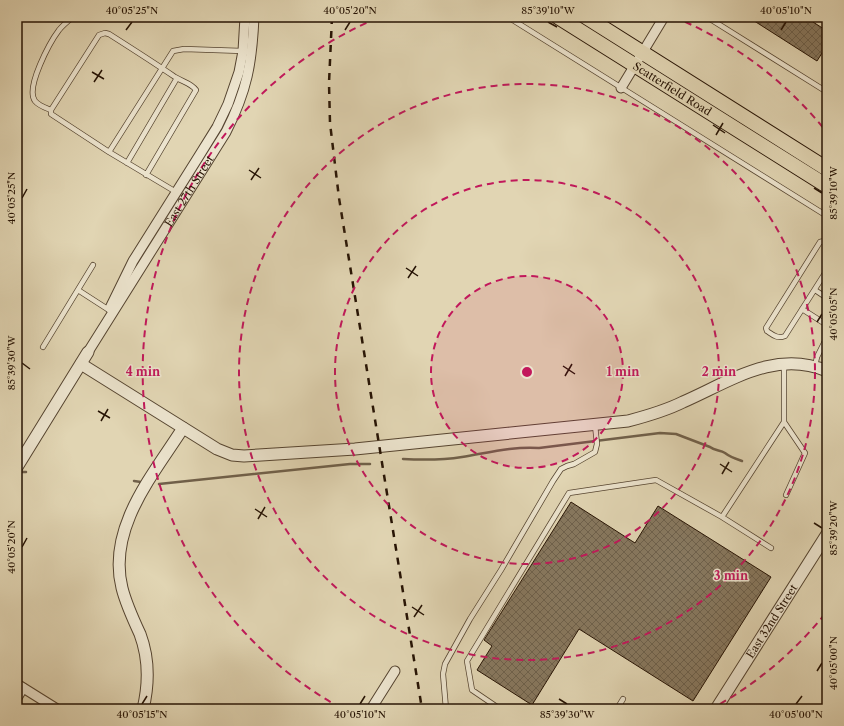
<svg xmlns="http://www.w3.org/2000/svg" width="844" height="726" viewBox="0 0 844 726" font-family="'Libre Caslon Text',serif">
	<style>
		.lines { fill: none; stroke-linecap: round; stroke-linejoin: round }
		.stream { stroke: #70604a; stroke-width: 2.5 }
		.building { fill: url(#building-cross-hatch); stroke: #261304 }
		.service-casing { stroke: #554430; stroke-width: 6 }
		.minor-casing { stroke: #554430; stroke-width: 11 }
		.tertiary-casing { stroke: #554430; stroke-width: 13 }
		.primary-casing { stroke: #261304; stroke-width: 16 }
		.service { stroke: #ece4ce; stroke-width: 4.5 }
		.minor { stroke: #ece4ce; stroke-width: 9 }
		.tertiary { stroke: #ece4ce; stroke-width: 11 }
		.primary { stroke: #e1d5b3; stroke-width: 14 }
		.rail { stroke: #261304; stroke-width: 2.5; stroke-dasharray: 7 7; stroke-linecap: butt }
		.ticks { fill: none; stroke: #261304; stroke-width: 1.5 }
		.ring { fill: none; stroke: #c2185b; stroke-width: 2; stroke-dasharray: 7 5 }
		.labels { text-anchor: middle; stroke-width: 3; stroke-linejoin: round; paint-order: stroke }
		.street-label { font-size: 11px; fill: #261304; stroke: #ece4ce }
		.centre { fill: #c2185b; stroke: #ece4ce; stroke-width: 2 }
		.ring-label { font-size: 12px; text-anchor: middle; font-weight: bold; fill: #c2185b; stroke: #ece4ce; stroke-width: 3; stroke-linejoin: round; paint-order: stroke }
		.neatline { fill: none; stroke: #261304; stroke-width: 1.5 }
		.ticks-label { font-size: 10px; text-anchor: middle; fill: #261304 }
	</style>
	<defs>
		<pattern id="building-cross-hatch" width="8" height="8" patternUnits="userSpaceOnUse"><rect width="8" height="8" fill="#87785f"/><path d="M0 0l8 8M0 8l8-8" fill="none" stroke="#6e614c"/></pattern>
	</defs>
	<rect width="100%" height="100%" fill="#e1d5b3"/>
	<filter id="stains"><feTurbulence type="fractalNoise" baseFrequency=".005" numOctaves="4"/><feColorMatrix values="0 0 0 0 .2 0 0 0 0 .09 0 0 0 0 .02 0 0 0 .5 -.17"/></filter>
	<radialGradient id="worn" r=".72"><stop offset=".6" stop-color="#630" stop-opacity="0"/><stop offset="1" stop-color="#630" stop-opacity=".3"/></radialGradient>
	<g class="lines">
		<path class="stream" d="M403,459C422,460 443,460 462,457C487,453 513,446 539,448L660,433L676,434L710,447C715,451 720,450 725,453C730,457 736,459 742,461
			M21,472H26
			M134,481L141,482
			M159,484L350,464H370"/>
	</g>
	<path class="building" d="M748,17H817L813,22L827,31V45L817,61Z
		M571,502L635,543L658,506L771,577L693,701L579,629L532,705L477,670L492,646L484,640Z"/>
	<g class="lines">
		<defs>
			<path id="service" d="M508,17L827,216
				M707,17L827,92
				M51,110C46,108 39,106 35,101C25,88 50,42 59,30C63,25 68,21 73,17
				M109,152L51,114V110L99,35L105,33L109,34C131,48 153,62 175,77C183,82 191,83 196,90L146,175
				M127,163L177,78
				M176,192L109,152L173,51L184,49L243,51
				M827,243L824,241L820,242L766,328L767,331C773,335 777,339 785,336L827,270
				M78,290L109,310
				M815,290L827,298
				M802,309L827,325
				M43,347L93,265
				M815,366L817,357L827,337
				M784,422L805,453L786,495
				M722,517L771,548
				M446,709L443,674L445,664L470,619L501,570L553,481L561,469L567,466L574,464L595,452L597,444L595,425
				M500,709L472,690L467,661L569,493L656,480L722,517L784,422V365
				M617,709L623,699"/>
			<g id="minor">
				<path d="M621,88L664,17"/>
				<path d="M110,308L133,261L199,156L217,127L228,104L239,72L243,51L245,17"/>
				<path id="s1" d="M88,352L226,132C247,91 252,63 254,17"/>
				<path d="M17,684L57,709"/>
				<path d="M17,698L23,688"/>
				<path d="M371,709L395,671"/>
			</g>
			<g id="tertiary">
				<path d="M81,364L217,449L232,455L244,456L355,449L628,421C647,416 665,411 683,402C729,382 775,349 827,371"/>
				<path d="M17,467L88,352"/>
				<path d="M143,709C149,684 149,658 140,634C133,619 126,604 122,588C107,528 153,475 183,428"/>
				<path id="s2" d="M716,709L827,534"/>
			</g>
			<g id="primary">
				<path id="s3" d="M558,17L827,186"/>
				<path d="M586,17L827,169"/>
			</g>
		</defs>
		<use href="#service" class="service-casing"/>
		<use href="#minor" class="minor-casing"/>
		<use href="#tertiary" class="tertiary-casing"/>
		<use href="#primary" class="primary-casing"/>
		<use href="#service" class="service"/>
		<use href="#minor" class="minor"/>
		<use href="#tertiary" class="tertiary"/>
		<use href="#primary" class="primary"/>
		<path class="rail" d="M332,17L329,83L330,123L339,198L422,709"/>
	</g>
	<path class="ticks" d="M548,22L557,27M126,30L132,22M345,30L350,22M781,30L786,22M92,72L104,79M94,82L102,70M713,125L725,133M716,135L723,123M249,170L261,178M251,180L259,168M814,188L822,193M22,198L27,189M406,268L418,276M408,278L416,266M817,322L822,314M22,363L30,369M563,366L575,374M565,376L572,364M98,411L110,418M101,421L108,409M720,464L732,472M722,474L729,462M255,509L267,517M258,519L265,507M814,523L822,528M22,547L27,538M412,607L424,615M414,617L422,605M817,671L822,663M559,699L567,704M142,704L147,696M360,704L365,696M796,704L802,696"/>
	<circle cx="527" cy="372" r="96" fill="#c2185b" fill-opacity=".12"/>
	<g class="ring">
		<circle cx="527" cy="372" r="96"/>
		<circle cx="527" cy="372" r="192"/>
		<circle cx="527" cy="372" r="288"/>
		<path d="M825 614A384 384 0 0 1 713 708M341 708A384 384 0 0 1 380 17M674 17A384 384 0 0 1 825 130"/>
	</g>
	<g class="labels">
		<g class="street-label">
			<text dy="4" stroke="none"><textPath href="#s3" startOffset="135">Scatterfield Road</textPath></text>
			<text dy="4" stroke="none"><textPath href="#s1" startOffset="190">East 27th Street</textPath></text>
			<text dy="4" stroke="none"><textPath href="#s2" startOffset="104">East 32nd Street</textPath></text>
		</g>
	</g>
	<circle cx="527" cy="372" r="6" class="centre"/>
	<g class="ring-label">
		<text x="623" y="376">1 min</text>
		<text x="719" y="376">2 min</text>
		<text x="143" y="376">4 min</text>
		<text x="731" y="580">3 min</text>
	</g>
	<rect width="844" height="726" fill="none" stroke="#e1d5b3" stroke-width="44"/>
	<rect x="22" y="22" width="800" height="682" class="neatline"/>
	<g class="ticks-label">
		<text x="132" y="14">40°05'25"N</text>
		<text x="350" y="14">40°05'20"N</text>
		<text x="548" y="14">85°39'10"W</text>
		<text x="786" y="14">40°05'10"N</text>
		<text transform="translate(833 193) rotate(-90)" y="4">85°39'10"W</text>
		<text transform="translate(11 198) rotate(-90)" y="4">40°05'25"N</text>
		<text transform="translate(833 314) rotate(-90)" y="4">40°05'05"N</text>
		<text transform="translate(11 363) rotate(-90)" y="4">85°39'30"W</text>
		<text transform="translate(833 528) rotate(-90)" y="4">85°39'20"W</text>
		<text transform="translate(11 547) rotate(-90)" y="4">40°05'20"N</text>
		<text transform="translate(833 663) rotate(-90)" y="4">40°05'00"N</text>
		<text x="142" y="718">40°05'15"N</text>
		<text x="360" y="718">40°05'10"N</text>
		<text x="567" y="718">85°39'30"W</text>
		<text x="796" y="718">40°05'00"N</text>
	</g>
	<rect width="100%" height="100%" filter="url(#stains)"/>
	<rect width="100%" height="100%" fill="url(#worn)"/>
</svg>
